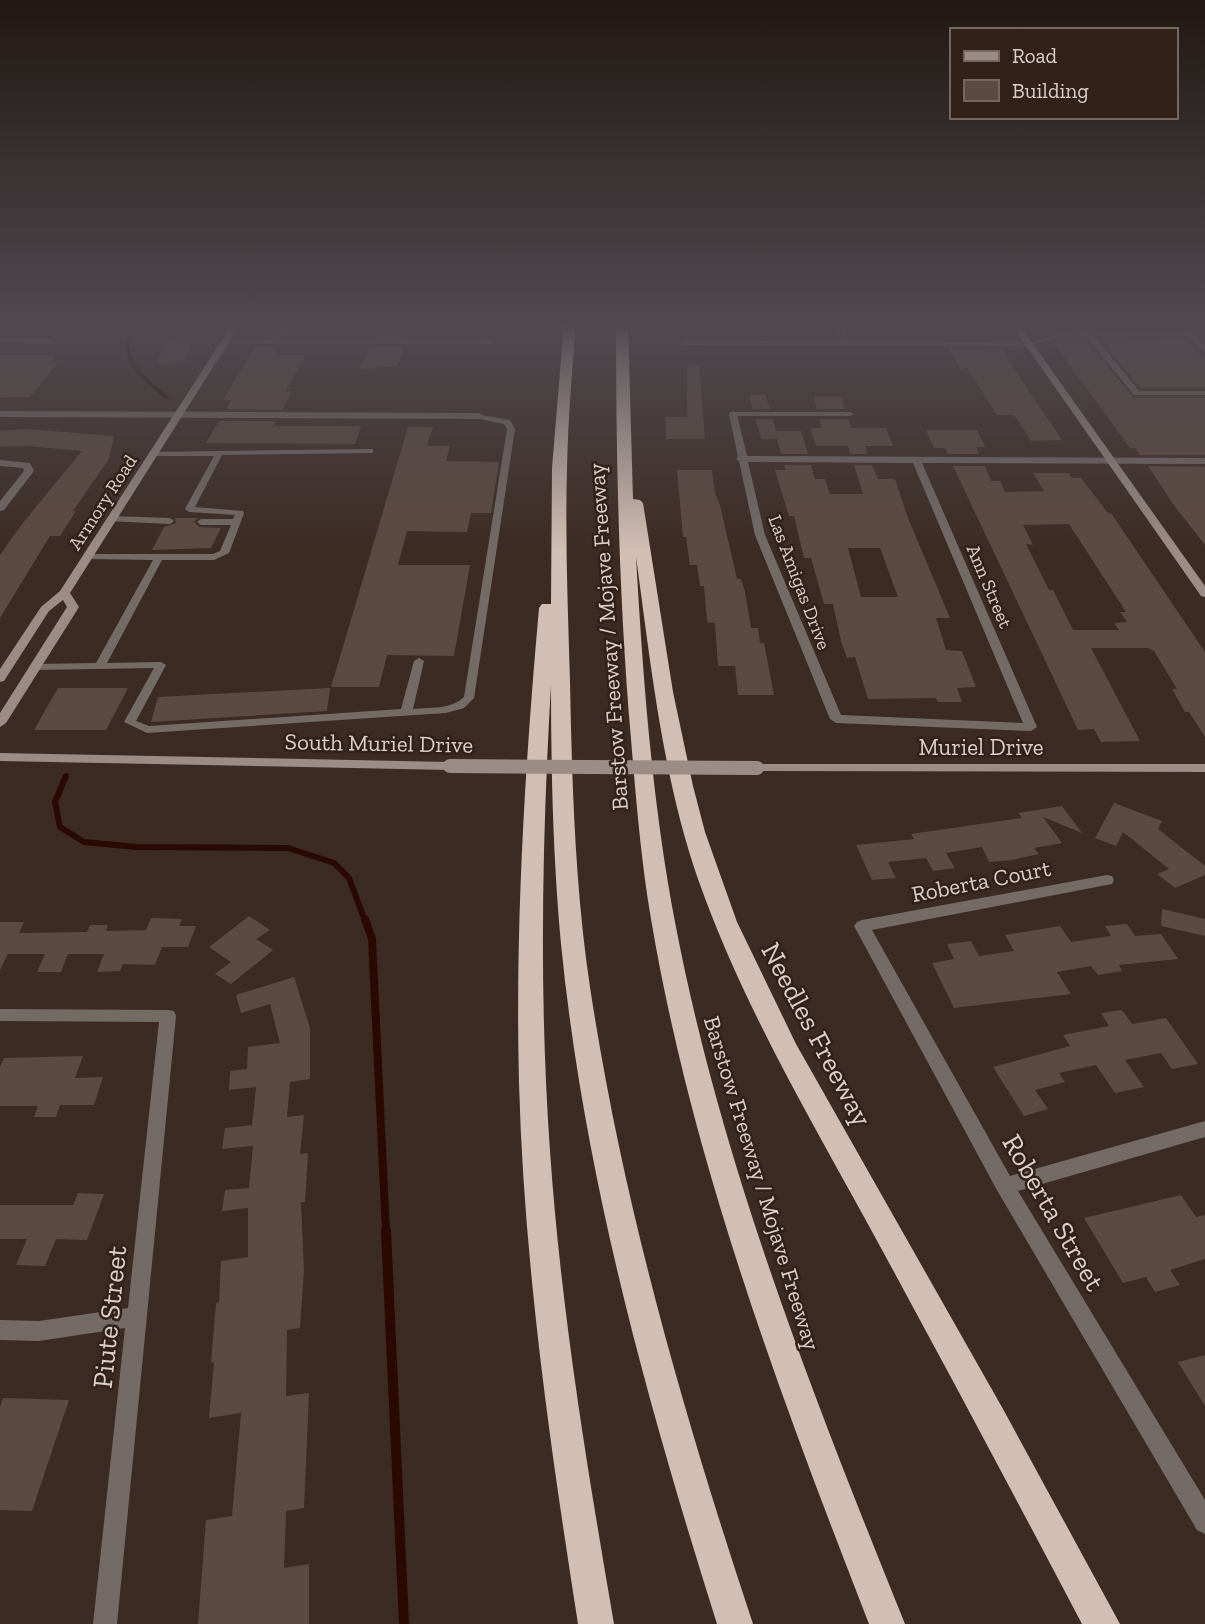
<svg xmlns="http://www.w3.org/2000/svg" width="1205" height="1624" viewBox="0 0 1205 1624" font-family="'Zilla Slab',serif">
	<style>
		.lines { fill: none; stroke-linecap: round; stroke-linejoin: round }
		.stream-far3 { stroke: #2a0900; stroke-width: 3.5 }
		.stream-far2 { stroke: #2a0900; stroke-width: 6 }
		.stream-far1 { stroke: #2a0900; stroke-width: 8 }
		.stream { stroke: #2a0900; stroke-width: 10 }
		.building { fill: #5c4a40; fill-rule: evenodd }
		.lane { fill: #746b67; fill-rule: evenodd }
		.street { fill: #746b67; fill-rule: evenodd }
		.secondary { fill: #9b8d86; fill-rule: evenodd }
		.highway { fill: #d3beb3; fill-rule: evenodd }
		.secondary-bridge { stroke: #9b8d86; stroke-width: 14 }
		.labels { text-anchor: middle; stroke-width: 5; stroke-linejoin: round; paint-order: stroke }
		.far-street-label { font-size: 19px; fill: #dacfca; stroke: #312119 }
		.street-label { font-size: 23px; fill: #dacfca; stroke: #312119 }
		.near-street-label { font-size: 28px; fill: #dacfca; stroke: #312119 }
	</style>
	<rect width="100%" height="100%" fill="#3c2b23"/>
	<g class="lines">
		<path class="stream-far3" d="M133,323C116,360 142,376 167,398"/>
		<path class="stream-far2" d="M66,776L55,802L60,827L84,842L136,847L288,848L334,863L349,878L365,921"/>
		<path class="stream-far1" d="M365,919L372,939L386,1232"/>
		<path class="stream" d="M386,1231L404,1624"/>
	</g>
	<path class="building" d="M269,323H290L283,337H261Z
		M1039,323H1074L1078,329H1063L1047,334Z
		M1086,323H1169L1176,330L1091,329Z
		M387,324H411L407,337H374L379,325Z
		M181,325H195L186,361L157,363L162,349Z
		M937,325H986L996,339H944Z
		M1064,339H1085L1134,398H1205V455H1140L1135,448H1130L1053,342Z
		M1100,339L1185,340L1205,359V388H1140Z
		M256,346H277L274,352H279L277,355H305L286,391H292L282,410L226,409L231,400H223Z
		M370,346H404L398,366L360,369Z
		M949,348L1001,349L1062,440L1031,441L1014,415H997L967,367L961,371Z
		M0,355H56L50,362H58L30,397L0,398Z
		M699,366L705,439H666L665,417H687V367Z
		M765,394L770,409H753L749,395Z
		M814,397H842L845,409H817Z
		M756,419H773L776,431H801L808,454H781L777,439H761Z
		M820,419H848L851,428H886L893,446H865L868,454H850L848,446H816L810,428H822Z
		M219,421H276L273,426H361L355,444L206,443Z
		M408,427H433L427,446H450L446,461L499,462L491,513H471L467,532L407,531L398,565H470L454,656L387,655L379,687H331Z
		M28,429L114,436L109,459L73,511H76L60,536H50L0,618V555L22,524L82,451L27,446L0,447V431Z
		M926,430H977L985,447H976L979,454H948L945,448H934Z
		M784,465H811L815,479H825L830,494H863L854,465H872L878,479H895L908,518L950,618H936L946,650L962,651L976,687L957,688L962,702H938L936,698L868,699L855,657L847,658L841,641L833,604H824L811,558H804L794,516H789L775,470H786ZM848,548H880L898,597H861Z
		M953,466H985L991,481H1000L1005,492L1044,491L1033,473H1069L1072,478H1081L1108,513H1111L1205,652V737L1189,712H1185L1172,689H1177L1154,651L1148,648H1091L1140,741L1101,742L1094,729L1078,730ZM1069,524L1126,612H1120L1127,622L1114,623L1119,630H1073L1053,590H1049L1026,544L1033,545L1023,525Z
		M1148,466L1205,467V545L1173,504Z
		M677,470H712L715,494L720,505L737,579H741L745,592L751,628H758L760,643H764L774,695H738L735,666H718L715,623L707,622L704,586H700L697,565H690L686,537H683Z
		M175,518H198L194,522L199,527L221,528L211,548L152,550L164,527L176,523Z
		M58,688H128L106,730H34Z
		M330,688L327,711L151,722L158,697Z
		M1114,803L1162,821L1158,829L1205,866V875L1175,888L1157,874L1169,869L1123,832L1116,846L1095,838Z
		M1062,806L1082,833L1043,817L1062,843L1034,848L1039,854L1012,860L989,862L982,847L946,853L955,868L933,871L926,858L888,862L896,878L872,880L856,845L914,839L911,834L1022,818L1018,813Z
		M1162,909L1205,919V936L1161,926Z
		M249,916L270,930L256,939L273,950L231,984L215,974L231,962L209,947Z
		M151,918L182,919L179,926H196L188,947H162L155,965L123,964L120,971L97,972L104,954H68L61,972H37L45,954H8L0,970V922H24L19,933L87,932L90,925H108L106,931L146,930Z
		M1127,924L1135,936L1161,934L1178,959L1119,965L1122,971L1098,975L1091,966L1057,972L1071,994L954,1008L932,963L954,959L947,944L971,941L979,956L1014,951L1005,935L1060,926L1071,942L1111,936L1105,926Z
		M294,977L310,1028V1079L290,1082L287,1117L304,1115L300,1154L308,1153L305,1202H301L304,1270L300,1328L287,1330L286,1396L309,1393L304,1508L286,1511L284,1568L309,1564V1624H198L206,1520L232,1516L241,1413L209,1418L214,1362L211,1363L216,1303H219L221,1261L248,1257V1208L222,1211L225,1190L249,1188L253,1146L222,1149L225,1128L252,1125L256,1087L229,1090L230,1071L247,1069L248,1047L280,1043L270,1004L241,1013L236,995Z
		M1122,1010L1132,1024L1166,1018L1198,1064L1172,1069L1161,1053L1125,1060L1144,1087L1115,1093L1096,1065L1059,1073L1065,1082L1035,1090L1048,1109L1024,1116L993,1067L1070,1046L1063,1035L1109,1026L1101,1013Z
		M83,1056L75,1078L103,1077L94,1105H60L56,1117H34L38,1106H0V1067L4,1058Z
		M78,1193L104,1194L87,1240L56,1239L45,1266L16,1265L27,1239H0V1205H73Z
		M1181,1195L1196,1217L1205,1215V1259L1170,1270L1180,1285L1155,1292L1146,1277L1123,1283L1084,1218Z
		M1205,1355V1406L1178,1362Z
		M3,1398L69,1400L32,1511L0,1510V1407Z"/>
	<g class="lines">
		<path class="lane" d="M1076,323H1083L1090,332L1185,333L1176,323H1183L1205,346V352L1189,337L1094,336L1139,391H1205V395H1134L1086,336H1064L1028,346L1025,344L1064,332H1083Z
			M730,412H850L854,414L850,416H733L729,414Z
			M476,414L510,420L515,429L474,698L464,708L446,713L147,733L124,722L154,668L36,670L31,667L36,664L96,663L153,560L88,559L83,556L85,554H213L220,551L231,525H201L197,522L201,519H233L235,515L189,512L185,509L214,456H153L149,454L150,452L370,449H373V453L222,455L195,507L243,511L244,513L229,553L214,560H162L107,663L161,662L166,665L136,721L149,726L401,709L414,661L419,658L424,661L413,709C430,707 450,710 464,697L507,429L504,424L476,418Z
			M110,516L170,518L174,521L170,524L107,521L106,519Z"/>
		<path class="street" d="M835,323H843L849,341L1028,342L1032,344L1028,346L685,345L681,343L685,341H841Z
			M0,338L51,339L55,341L51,343L0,342Z
			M225,339L491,340L495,342L491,344L222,343V339Z
			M0,411L479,413L483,416L479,419L0,417Z
			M733,411L737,414L747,456L1205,458V464L922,463L1037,727L1031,731L836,723L830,719L755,535L739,461L736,459L738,457L729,414ZM748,462L913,463L1023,723L841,715L765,535Z
			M0,460L30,463L34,471L4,510L0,511V501L24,471L23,468L0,466Z
			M1107,875L1112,876L1114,880L1112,884L872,930L1010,1176L1205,1121V1137L1018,1191L1205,1500V1534L1197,1530L998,1192L854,926L857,922L862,920Z
			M0,1009L168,1010L174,1011L176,1016L117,1624H93L125,1328L39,1341L0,1340V1320L39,1321L128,1308L159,1022L0,1021Z"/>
		<path class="secondary" d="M233,323H241L70,593L79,607L6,723L0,727V713L67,607L63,600L49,611L4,681L0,682V669L41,607L60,591Z
			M1010,323H1018L1205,586V597L1201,596Z
			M0,753L450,762L457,766L450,770L0,761Z
			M757,764H1205V772L752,771L750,768L752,765Z"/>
		<path class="highway" d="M564,323H576C572,372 568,420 567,469C565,540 568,611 570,682C572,784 575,886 590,987C623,1205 684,1416 753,1624H717C647,1402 584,1176 561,944C553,858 551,771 551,685C542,840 539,996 550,1151C561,1310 587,1467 614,1624H578C550,1445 524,1265 519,1083C515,924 525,766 539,608L542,604H551L552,468Z
			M616,323H628L633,499L640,500L643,503L673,692L693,786L705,832L737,922L796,1044L1003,1409L1120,1624H1082C1012,1491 941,1358 869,1226C807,1113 741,1001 698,879C662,775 651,665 636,557C643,678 652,802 675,922C721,1164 813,1396 905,1624H869C780,1395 692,1162 651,919C641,860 636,799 631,739C619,601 616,462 616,323Z"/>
		<path class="secondary-bridge" d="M450,766L757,768"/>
	</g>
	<linearGradient id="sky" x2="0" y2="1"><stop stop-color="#211813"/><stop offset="0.59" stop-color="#504a50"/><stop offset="1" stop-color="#504a50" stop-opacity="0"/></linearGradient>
	<rect width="1205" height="551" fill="url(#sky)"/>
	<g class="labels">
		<g class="far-street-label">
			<text transform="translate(102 502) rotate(-57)" y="7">Armory Road</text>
			<text transform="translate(800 582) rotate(69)" y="7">Las Amigas Drive</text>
			<text transform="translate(990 586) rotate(67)" y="7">Ann Street</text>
		</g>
		<g class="street-label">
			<text transform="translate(608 637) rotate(-94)" y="8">Barstow Freeway / Mojave Freeway</text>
			<text transform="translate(379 743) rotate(1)" y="8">South Muriel Drive</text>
			<text x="981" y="755">Muriel Drive</text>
			<text transform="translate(981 881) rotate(-11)" y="8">Roberta Court</text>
			<text transform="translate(762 1183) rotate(73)" y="8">Barstow Freeway / Mojave Freeway</text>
		</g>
		<g class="near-street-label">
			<text transform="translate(817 1034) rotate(62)" y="10">Needles Freeway</text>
			<text transform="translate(1054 1212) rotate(60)" y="10">Roberta Street</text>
			<text transform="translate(109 1317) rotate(-84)" y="10">Piute Street</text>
		</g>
	</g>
	<rect x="950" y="28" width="228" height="91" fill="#312119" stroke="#756760" stroke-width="2"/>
	<rect x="964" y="51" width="35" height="10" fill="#9b8d86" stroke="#756760" stroke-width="2"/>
	<text x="1012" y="63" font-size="21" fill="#dacfca">Road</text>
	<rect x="964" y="80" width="35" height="21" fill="#5c4a40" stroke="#756760" stroke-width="2"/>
	<text x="1012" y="98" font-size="21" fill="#dacfca">Building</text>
</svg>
